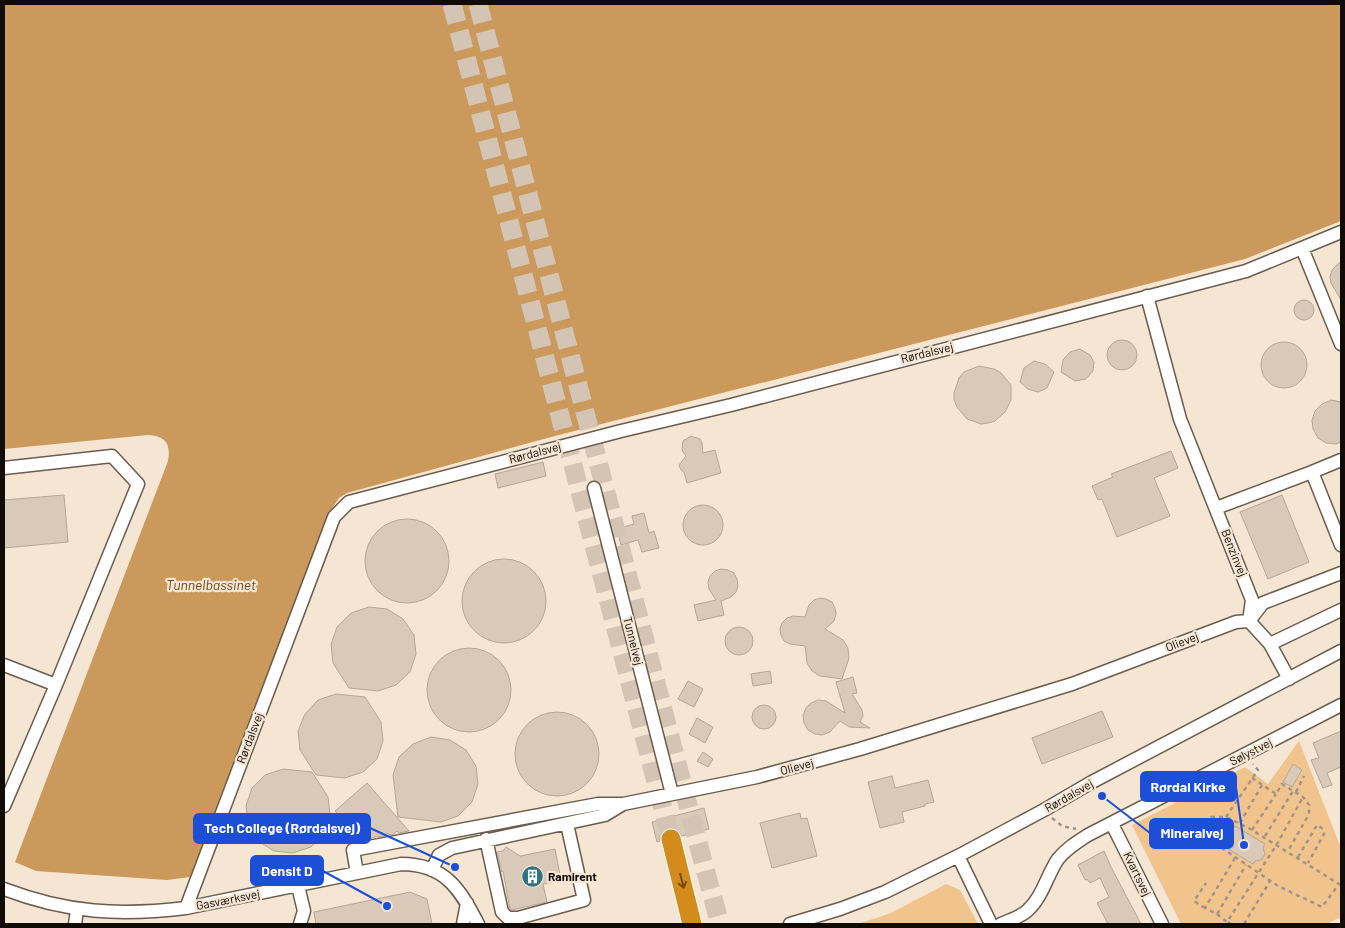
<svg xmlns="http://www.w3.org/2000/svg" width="1345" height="928" viewBox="0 0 1345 928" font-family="Barlow,sans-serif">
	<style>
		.green { fill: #f2c48d }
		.water { fill: #ca995b }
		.building { fill: #d8c9b8; stroke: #b5a696 }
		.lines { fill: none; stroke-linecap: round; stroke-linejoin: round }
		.highway-tunnel { stroke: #d3c4b4; stroke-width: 19; stroke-dasharray: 19 9; stroke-linecap: butt }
		.minor-casing { stroke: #6a5d4e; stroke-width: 15 }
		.highway-casing { stroke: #fff; stroke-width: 21 }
		.path { stroke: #a19588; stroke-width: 2.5; stroke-dasharray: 4 4; stroke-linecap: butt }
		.minor { stroke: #fff; stroke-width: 12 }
		.highway { stroke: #d38b1c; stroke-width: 19 }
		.oneway { stroke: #724b11 }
		.labels { text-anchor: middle; stroke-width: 4.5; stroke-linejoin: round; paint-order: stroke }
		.street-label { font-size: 12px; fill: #100b06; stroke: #f5e5d3 }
		.poi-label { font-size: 12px; font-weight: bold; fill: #100b06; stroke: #f5e5d3; text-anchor: start }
		.water-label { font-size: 14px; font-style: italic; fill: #6d4a1b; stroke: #f5e5d3 }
		.leader { fill: none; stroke: #1d4ed8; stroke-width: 2 }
		.callout-dot { fill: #1d4ed8; stroke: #f5e5d3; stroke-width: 2 }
		.callout { fill: #1d4ed8; stroke: #1d4ed8; stroke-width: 2 }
		.callout-label { font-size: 14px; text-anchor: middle; font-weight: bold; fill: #fff }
	</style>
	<rect width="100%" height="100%" fill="#f5e5d3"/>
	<path class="green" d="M1299,741L1341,848V917L1326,924H1181L1132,825L1245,767L1268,784Z
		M946,884L960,890L978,924H858L891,913Z"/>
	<path class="water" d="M4,4H1341V221L1245,259L551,437L347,493L339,498L331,510L190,877L167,880L36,871L15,862L168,461C171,444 166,436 148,435L4,449Z"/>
	<path class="building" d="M1341,261V300L1331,283L1330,277L1332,270Z
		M1294 310a10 10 0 1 1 20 0a10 10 0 1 1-20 0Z
		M1107 355a15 15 0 1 1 30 0a15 15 0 1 1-30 0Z
		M1261 365a23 23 0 1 1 46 0a23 23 0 1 1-46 0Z
		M1080,349L1090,355L1094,362L1093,371L1086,379L1075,381L1061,372L1063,360L1070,352Z
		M1034,361L1045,364L1054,372L1047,388L1038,392L1028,389L1020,382L1024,368Z
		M979,366L994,369L1001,373L1011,385V400L1005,412L995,421L988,423L981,424L967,419L957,407L954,400V393L959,378L964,372Z
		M1331,400L1341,402V442L1336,444L1326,443L1318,438L1313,429L1312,420L1315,411L1322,404Z
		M691,436L700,439L702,443L703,453L715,450L721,473L687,483L684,472L681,470L679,465L686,456L682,450L683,441Z
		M1171,451L1178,468L1154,478L1170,516L1117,537L1102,499L1098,500L1092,486L1113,477L1111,474Z
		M543,462L546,476L498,488L495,474Z
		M64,495L68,542L4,548V500Z
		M1282,495L1309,562L1268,579L1240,512Z
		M683 525a20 20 0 1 1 40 0a20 20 0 1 1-40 0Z
		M644,513L649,533L654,531L659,548L642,552L638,540L621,545L617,529L634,524L632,516Z
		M365 561a42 42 0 1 1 84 0a42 42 0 1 1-84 0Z
		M462 601a42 42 0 1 1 84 0a42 42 0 1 1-84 0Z
		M721,569L728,570L734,573L737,579L738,586L736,592L731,597L721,601L724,615L698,621L694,605L716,600L709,589L708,582L710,576L715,571Z
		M820,598L826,599L832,602L835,608L836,614L834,621L825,629L843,640L848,648L849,658L842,679L820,676L812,671L807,663L805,646L790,644L784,641L781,635L780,629L782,623L787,618L793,616L805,617L809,605L814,600Z
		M369,607L387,609L403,619L414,635L416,654L410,672L396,685L378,691L349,688L333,663L331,644L337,627L351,613Z
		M725 641a14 14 0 1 1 28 0a14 14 0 1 1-28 0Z
		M427 690a42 42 0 1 1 84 0a42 42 0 1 1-84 0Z
		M770,671L772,683L753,686L751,674Z
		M853,677L857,693L852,694L862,710L863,716L860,722L870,728L849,727L840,721L830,732L822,735L815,734L808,730L804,723L803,715L806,708L811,703L818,700L826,701L845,713L836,682Z
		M688,681L703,689L694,707L678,699Z
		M336,694L365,697L381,722L383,741L377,759L363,772L345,778L316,775L300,750L298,731L305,714L318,700Z
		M752 717a12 12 0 1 1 24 0a12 12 0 1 1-24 0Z
		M1102,711L1113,737L1042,764L1032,738Z
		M515 754a42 42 0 1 1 84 0a42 42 0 1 1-84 0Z
		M697,718L713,727L705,743L689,734Z
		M1341,731V767L1327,773L1332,785L1323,788L1311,760L1319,758L1313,743Z
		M431,737L450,740L466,750L476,766L478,784L472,802L458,816L441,822L398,817L393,775L399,757L413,744Z
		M703,752L713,759L708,767L697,761Z
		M1293,764L1302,770L1292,787L1283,782Z
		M283,769L312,772L328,797L330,816L324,834L311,847L293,853L274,851L258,841L248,825L246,806L252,788L265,775Z
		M892,776L895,788L928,780L934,802L925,804V806L902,812L904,822L880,828L868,782Z
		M367,783L409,831L399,833L397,831L394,834L389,835L387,833L384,836L378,837L377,836L370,839L352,818L345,820L335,811Z
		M704,808L709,829L682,836L675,828H668L663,831L660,835V841L657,842L652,822Z
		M800,813L801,819L807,818L817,856L772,868L760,823Z
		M1235,826L1265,844L1263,848L1265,854L1261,860L1255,861L1253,864L1223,846L1225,843L1220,840L1228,828L1232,830Z
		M506,847L520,856L555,849L561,880L543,884L547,902L512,910L510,909L503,871L502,872L497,852L503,851Z
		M1104,851L1111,867L1141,924H1108L1097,903L1109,897L1100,878L1090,883L1087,879L1085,880L1078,865Z
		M410,892L427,899L432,924H316L314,912Z"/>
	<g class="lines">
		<path class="highway-tunnel" d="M452,4L671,839
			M478,4L695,832L720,924"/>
		<defs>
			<path id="minor" d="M1302,248L1341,344
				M1147,296L1180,419L1252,600L1249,621L1270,644L1289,679
				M4,468L112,456L138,484L56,685L4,806
				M1312,472L1341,460
				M594,488L672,794
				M1216,508L1312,472L1341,545
				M1270,644L1341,610
				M4,665L56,685
				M1112,824L1162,924
				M486,839L502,912L508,918H518L584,900L567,824
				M958,856L991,924
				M432,870L439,855L452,848L605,815L623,804
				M357,873L353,850L598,804H623L757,777L860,749L1072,684L1236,622L1249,621L1263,603L1341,573
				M298,886L304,911L300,924
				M4,889C67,913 119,916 186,908L401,864C445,864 460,889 478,924
				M186,908L334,517L349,502L621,431L731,405L1246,271L1341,232
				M75,924L77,910
				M463,924L467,903
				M790,924L840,909L885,892L958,856L1044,810L1092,782L1341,651
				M1001,924C1010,920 1021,917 1028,910C1043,896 1047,875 1058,859C1066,849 1077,842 1088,835L1341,705"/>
			<path id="highway" d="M671,839L692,924"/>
		</defs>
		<use href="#minor" class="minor-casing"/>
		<use href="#highway" class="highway-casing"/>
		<path class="path" d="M1252,778L1276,794L1282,784L1303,797L1309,805V814L1288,851
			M1296,792L1304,776
			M1211,817H1226L1247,827L1339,884L1322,907L1278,886L1201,834Z
			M1226,817L1258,770L1253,764
			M1052,818L1062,826L1076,829
			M1240,823L1262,785
			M1252,830L1276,794
			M1265,836L1293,791
			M1298,857L1317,825L1323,829L1324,834L1308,863
			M1235,858L1205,908L1217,914L1246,865
			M1205,908L1194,901L1206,883
			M1217,914L1227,922
			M1231,924L1227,922L1277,844L1303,797
			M1244,924L1270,881"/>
		<use href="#minor" class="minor"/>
		<use href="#highway" class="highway"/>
	</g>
	<defs><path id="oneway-shaft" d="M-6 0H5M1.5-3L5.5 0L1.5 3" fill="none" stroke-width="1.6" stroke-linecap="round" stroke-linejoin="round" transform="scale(1.25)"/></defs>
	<use class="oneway" href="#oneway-shaft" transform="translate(682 881) rotate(76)"/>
	<defs>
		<symbol id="building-disc" viewBox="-11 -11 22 22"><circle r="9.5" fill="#307184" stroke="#f5e5d3"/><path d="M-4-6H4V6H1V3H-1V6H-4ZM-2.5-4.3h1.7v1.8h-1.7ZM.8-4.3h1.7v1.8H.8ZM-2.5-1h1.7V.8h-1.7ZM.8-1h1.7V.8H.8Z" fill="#fff"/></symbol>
	</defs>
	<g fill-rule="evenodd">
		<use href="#building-disc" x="520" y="864" width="25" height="25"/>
	</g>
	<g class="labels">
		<g class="street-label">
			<text transform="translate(927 353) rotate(-14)" y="4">Rørdalsvej</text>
			<text transform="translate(535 453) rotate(-15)" y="4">Rørdalsvej</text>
			<text transform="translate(1234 553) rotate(68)" y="4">Benzinvej</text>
			<text transform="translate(633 641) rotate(76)" y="4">Tunnelvej</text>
			<text transform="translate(1182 642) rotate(-21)" y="4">Olievej</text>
			<text transform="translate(250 738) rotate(-69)" y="4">Rørdalsvej</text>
			<text transform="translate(1251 752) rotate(-27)" y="4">Sølystvej</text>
			<text transform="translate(797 767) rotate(-15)" y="4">Olievej</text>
			<text transform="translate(1069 796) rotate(-30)" y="4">Rørdalsvej</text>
			<text transform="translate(1137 874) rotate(64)" y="4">Kvartsvej</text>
			<text transform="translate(228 900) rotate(-11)" y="4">Gasværksvej</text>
		</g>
		<g class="poi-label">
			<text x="548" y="881">Ramirent</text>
		</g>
		<g class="water-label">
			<text x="211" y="590">Tunnelbassinet</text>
		</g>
	</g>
	<path class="leader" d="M1244 845L1236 787M455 867L370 828M1102 796L1150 833M387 906L323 871"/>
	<g class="callout-dot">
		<circle cx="1244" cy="845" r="5"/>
		<circle cx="455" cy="867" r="5"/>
		<circle cx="1102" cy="796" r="5"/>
		<circle cx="387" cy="906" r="5"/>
	</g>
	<g class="callout">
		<rect x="1141" y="772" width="95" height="29" rx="5"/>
		<rect x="194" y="814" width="176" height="29" rx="5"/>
		<rect x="1150" y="819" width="83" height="29" rx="5"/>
		<rect x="251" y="856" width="72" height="29" rx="5"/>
	</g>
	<g class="callout-label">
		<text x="1188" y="792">Rørdal Kirke</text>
		<text x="282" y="833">Tech College (Rørdalsvej)</text>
		<text x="1192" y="838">Mineralvej</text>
		<text x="287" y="876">Densit D</text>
	</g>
	<rect width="1345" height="928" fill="none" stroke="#100b06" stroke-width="10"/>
</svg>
